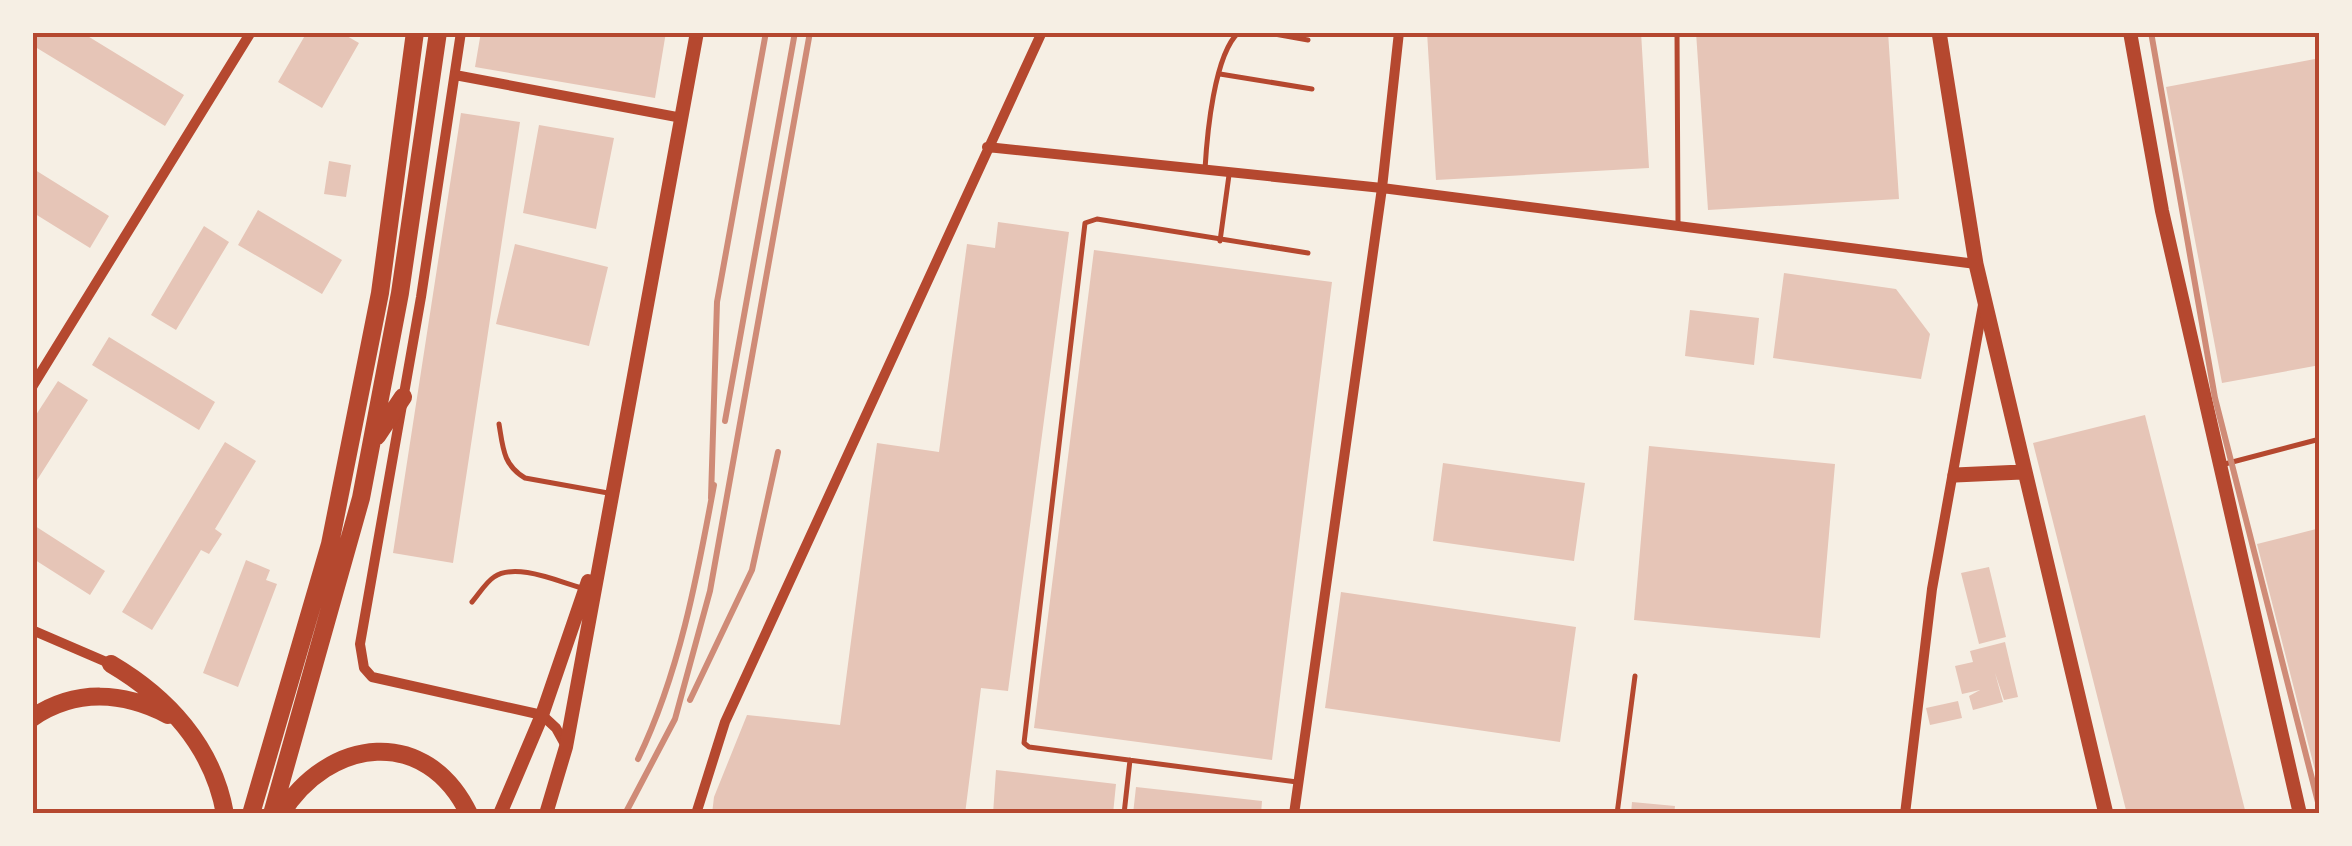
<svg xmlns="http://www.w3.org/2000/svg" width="2352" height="846" viewBox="0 0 2352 846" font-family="'Fira Sans Condensed',sans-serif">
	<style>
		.building { fill: #e6c5b7 }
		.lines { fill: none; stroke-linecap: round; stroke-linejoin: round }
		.service { stroke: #b5482f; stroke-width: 5 }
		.minor { stroke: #b5482f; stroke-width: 10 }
		.tertiary { stroke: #b5482f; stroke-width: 14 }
		.secondary { stroke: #b5482f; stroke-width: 15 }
		.primary { stroke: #b5482f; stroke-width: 18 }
		.rail { stroke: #cf8b77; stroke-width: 6 }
		.neatline { fill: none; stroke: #b5482f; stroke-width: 4 }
	</style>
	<rect width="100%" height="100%" fill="#f6efe4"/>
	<path class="building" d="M32,32H81L184,95L165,126L32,45Z
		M307,32H340L359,43L322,108L278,82Z
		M481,32H666L655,98L475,67Z
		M1427,32H1641L1649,168L1436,180Z
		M1696,32H1888L1899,199L1708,210Z
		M2320,58V365L2222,383L2166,87Z
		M461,113L520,122L453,563L393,553Z
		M539,125L614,138L596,229L523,213Z
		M329,161L351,165L346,197L324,194Z
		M32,168L109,216L90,248L32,212Z
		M258,210L342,260L322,294L238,245Z
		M998,222L1069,232L1008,691L981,688L965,814H712L714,797L747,715L840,725L877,443L939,452L967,244L995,248Z
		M204,226L229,242L176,330L151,315Z
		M515,244L608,267L589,346L496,324Z
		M1094,250L1332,282L1272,760L1034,728Z
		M1784,273L1896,289L1930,334L1921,379L1773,358Z
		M1690,310L1759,318L1754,365L1685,356Z
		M109,337L215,402L199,430L92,365Z
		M58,381L88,400L32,488V421Z
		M2145,415L2246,814H2127L2033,443Z
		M225,442L256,461L215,529L222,534L209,554L201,550L152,630L122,612Z
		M1649,446L1835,464L1820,638L1634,620Z
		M1443,463L1585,483L1574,561L1433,541Z
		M32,524L105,571L90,595L32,558Z
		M2320,528V782H2318L2257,544Z
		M246,560L270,570L266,580L277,584L238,687L203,673Z
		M1989,567L2006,637L1979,644L1961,573Z
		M1341,592L1576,627L1560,742L1325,708Z
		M2005,642L2018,697L2004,700L1995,673L2003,702L1973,710L1969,696L1980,690L1962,694L1955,666L1973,662L1970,651Z
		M1958,701L1962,718L1930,725L1926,708Z
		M996,770L1116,784L1113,814H993Z
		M1136,787L1262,801L1261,814H1133Z
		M1632,802L1675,806L1674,814H1631Z"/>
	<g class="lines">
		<path class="service" d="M1263,32L1308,40
			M1677,32L1678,223
			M1220,74L1312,89
			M1205,169C1207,135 1214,54 1239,32
			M1220,241L1229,175
			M499,424C503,448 503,465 525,478L608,493
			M2221,465L2320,439
			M472,602C479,594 486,582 494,577C516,562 559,582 582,588
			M1297,782L1029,747L1024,743L1085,223L1097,219L1308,253
			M1124,814L1130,760
			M1617,814L1635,676"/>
		<path class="minor" d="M461,32L421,297L360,644L364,668L372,677L542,715L556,728L566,746
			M455,75L682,118
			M987,147L1382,188L1976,264
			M32,387L251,32
			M32,630L111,664
			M696,814L725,722L1042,32
			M1294,814L1382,188L1399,32
			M1905,814L1932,589L1983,305"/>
		<path class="tertiary" d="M2130,32L2162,211L2300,814
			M500,814L542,715L588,581
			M546,814L566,747L697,32"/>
		<path class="secondary" d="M1939,32L1976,264L2106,814
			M1955,475L2022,472"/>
		<path class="primary" d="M377,436L403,397
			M111,664C167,697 213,746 225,814
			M32,718C76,688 124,692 168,715
			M251,814L330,544L380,293L415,32
			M272,814L361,498L400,293L438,32
			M281,814C329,737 426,725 469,814"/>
		<path class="rail" d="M2151,32L2215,398L2320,810
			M725,421L795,32
			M711,498L717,302L766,32
			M690,700L752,570L778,452
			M638,759C679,674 697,578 714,485
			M625,814L675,719L710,591L810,32"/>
	</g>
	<rect width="2352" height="846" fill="none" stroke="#f6efe4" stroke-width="70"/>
	<rect x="35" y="35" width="2282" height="776" class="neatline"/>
</svg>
